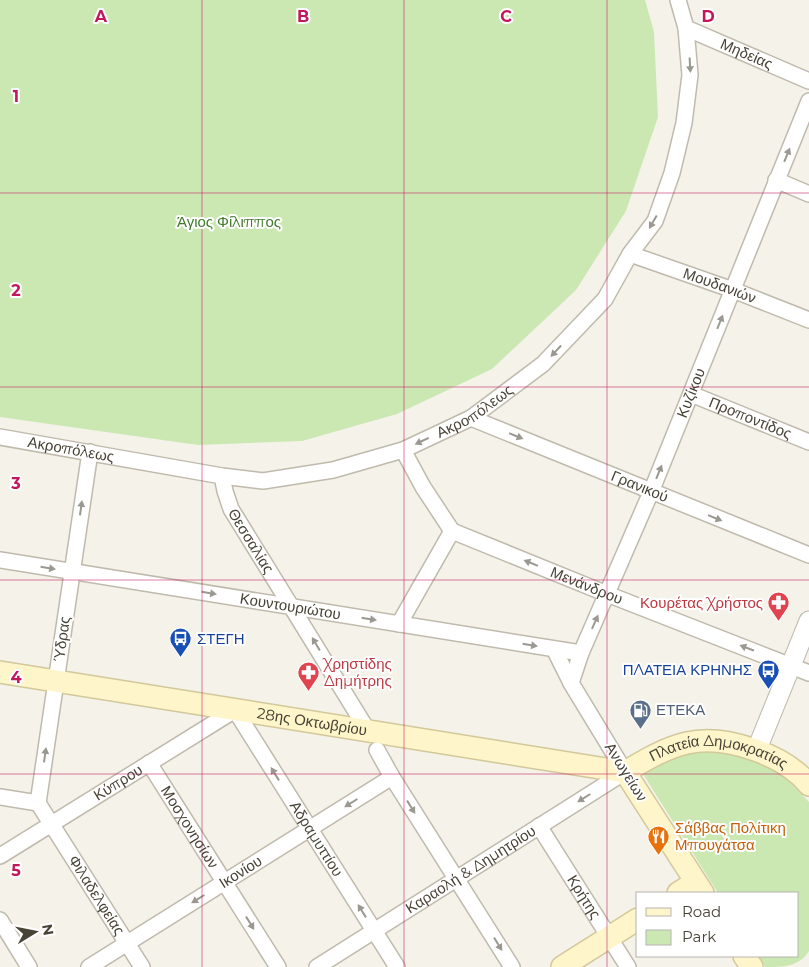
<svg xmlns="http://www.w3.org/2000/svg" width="809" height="967" viewBox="0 0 809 967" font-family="Montserrat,sans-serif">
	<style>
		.green { fill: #cbe8b3 }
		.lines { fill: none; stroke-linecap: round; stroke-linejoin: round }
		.minor-casing { stroke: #c0baac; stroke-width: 18 }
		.tertiary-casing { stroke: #c0baac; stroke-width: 21 }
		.secondary-casing { stroke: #d3c899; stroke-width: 24 }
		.minor { stroke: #fff; stroke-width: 15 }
		.tertiary { stroke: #fff; stroke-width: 19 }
		.secondary { stroke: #fef5ca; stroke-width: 21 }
		.oneway { fill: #9a9891 }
		.grid { fill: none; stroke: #c2185b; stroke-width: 1; stroke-opacity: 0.55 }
		.labels { text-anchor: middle; stroke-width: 4; stroke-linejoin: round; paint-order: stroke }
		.street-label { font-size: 15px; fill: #484337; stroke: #fff }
		.park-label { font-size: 15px; fill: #427a2b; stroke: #fff }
		.health-label { font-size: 15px; fill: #be3a42; stroke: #fff; text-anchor: end }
		.transit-label { font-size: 15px; fill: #164399; stroke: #fff; text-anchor: start }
		.service-label { font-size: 15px; fill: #4e5e75; stroke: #fff; text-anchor: start }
		.food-label { font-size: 15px; fill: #c56008; stroke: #fff; text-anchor: start }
		.grid-label { font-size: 16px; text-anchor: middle; font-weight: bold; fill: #c2185b; stroke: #fff; stroke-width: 4; stroke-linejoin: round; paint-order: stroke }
	</style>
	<rect width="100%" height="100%" fill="#f4f2e9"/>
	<path class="green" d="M0,0H645L654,32L658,117L626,211L576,290L492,369L397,414L302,441L198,445L0,417Z
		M730,750L778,770L809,802V951C799,967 783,967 765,967L758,956H798V893H718L643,774L678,754Z"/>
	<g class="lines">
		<defs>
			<g id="minor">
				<path id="s1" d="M686,28L809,81"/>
				<path d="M776,180L809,194"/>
				<path id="s2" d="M630,254L733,290L809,320"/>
				<path id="s3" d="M691,394L809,442"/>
				<path id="s4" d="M471,418L809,555"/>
				<path id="s5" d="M0,437L222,476L263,481L333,470L403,450L471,418L543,364L605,299L630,254L655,221L672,173L684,123L690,75L686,28L678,0"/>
				<path id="s6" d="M403,450L423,487L452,531L607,594L809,673"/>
				<path id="s7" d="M90,452L38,803L142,967"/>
				<path id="s8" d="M222,476L225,491L231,509L368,731"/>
				<path id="s9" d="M0,560L581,653"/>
				<path d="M399,624L452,531"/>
				<path id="s10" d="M571,683L581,653L651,492L809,101"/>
				<path d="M377,750L392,777L512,967"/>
				<path id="s11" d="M149,763L278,967"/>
				<path d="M0,797L38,803"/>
				<path id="s12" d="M539,826L628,967"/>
				<path id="s13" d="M0,856L235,710L397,967"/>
				<path d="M0,920L29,967"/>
				<path id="s14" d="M89,967L392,777"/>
				<path id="s15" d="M317,967L625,772L571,683L554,649"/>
			</g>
			<path id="tertiary" d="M757,749L809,621"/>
			<g id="secondary">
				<path id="s16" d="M0,672L625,772"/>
				<path id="s17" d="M625,772C645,760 665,748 687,743C725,734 785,755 809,785"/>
				<path d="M625,772L703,893"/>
				<path d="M678,893L695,882"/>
				<path d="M744,956L752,967"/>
				<path d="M562,967L638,919"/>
			</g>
		</defs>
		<use href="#minor" class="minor-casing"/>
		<use href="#tertiary" class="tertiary-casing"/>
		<use href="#secondary" class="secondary-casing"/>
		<use href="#minor" class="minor"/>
		<use href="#tertiary" class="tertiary"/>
		<use href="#secondary" class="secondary"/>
	</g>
	<defs><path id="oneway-solid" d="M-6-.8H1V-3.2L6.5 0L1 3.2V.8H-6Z" transform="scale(1.25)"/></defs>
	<g class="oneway">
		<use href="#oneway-solid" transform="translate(690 65) rotate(87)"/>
		<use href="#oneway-solid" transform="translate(787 155) rotate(-68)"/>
		<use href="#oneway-solid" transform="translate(653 222) rotate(120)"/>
		<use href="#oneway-solid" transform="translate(720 322) rotate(-68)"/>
		<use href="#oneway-solid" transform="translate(556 351) rotate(133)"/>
		<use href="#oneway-solid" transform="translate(516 436) rotate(22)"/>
		<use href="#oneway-solid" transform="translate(422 441) rotate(155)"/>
		<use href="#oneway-solid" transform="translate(659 472) rotate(-68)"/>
		<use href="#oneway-solid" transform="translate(81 508) rotate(-82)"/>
		<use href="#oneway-solid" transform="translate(715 518) rotate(22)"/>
		<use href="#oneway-solid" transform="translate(531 563) rotate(-158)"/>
		<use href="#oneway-solid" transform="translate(48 568) rotate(9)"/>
		<use href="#oneway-solid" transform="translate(209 593) rotate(9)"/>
		<use href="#oneway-solid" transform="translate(369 619) rotate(9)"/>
		<use href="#oneway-solid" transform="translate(595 622) rotate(-66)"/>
		<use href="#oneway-solid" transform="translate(316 644) rotate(-121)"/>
		<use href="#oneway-solid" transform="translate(530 645) rotate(9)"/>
		<use href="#oneway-solid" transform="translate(747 648) rotate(-159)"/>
		<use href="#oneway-solid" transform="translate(45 755) rotate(-82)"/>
		<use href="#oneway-solid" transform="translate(275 774) rotate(-122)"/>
		<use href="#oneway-solid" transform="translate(584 798) rotate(148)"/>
		<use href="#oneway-solid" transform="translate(351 803) rotate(148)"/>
		<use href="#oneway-solid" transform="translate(411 807) rotate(58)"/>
		<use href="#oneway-solid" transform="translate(198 899) rotate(148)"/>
		<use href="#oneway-solid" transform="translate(362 911) rotate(-122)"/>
		<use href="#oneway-solid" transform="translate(250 923) rotate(58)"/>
		<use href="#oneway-solid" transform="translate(498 944) rotate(58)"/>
	</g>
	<path class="grid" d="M202,0V967M404,0V967M607,0V967M0,193H809M0,387H809M0,580H809M0,774H809"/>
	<defs>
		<symbol id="pharmacy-pin" viewBox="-11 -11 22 30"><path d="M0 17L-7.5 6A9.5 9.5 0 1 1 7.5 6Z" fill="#e0444e" stroke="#fff"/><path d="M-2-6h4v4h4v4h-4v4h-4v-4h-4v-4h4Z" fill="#fff"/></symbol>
		<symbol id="bus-pin" viewBox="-11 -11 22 30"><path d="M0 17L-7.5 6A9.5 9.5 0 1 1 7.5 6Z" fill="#1a4fb4" stroke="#fff"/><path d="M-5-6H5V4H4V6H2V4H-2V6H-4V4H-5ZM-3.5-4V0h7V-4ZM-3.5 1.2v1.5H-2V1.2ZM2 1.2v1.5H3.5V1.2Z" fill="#fff"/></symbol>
		<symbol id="fuel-pin" viewBox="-11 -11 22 30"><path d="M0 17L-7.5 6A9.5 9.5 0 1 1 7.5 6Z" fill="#5c6f8a" stroke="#fff"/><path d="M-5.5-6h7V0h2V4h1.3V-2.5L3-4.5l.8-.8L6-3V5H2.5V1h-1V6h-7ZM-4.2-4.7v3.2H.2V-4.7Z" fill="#fff"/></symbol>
		<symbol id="restaurant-pin" viewBox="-11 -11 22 30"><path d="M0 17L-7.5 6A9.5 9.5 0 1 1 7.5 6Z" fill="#e8710a" stroke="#fff"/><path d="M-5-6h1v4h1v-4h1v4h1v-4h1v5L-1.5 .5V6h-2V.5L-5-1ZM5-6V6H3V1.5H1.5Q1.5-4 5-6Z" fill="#fff"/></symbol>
	</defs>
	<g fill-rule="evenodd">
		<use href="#pharmacy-pin" x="766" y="590" width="25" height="34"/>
		<use href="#bus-pin" x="168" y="626" width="25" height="34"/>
		<use href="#bus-pin" x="756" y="658" width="25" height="34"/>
		<use href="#pharmacy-pin" x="296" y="660" width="25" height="34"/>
		<use href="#fuel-pin" x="628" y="698" width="25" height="34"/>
		<use href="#restaurant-pin" x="646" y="824" width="25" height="34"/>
	</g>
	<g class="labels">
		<g class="street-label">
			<text dy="5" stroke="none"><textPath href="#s1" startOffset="66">Μηδείας</textPath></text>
			<text dy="5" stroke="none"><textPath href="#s2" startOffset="95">Μουδανιών</textPath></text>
			<text dy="5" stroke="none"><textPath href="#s10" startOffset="314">Κυζίκου</textPath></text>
			<text dy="5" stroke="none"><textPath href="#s5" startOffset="492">Ακροπόλεως</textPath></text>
			<text dy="5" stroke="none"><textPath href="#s3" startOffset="64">Προποντίδος</textPath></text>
			<text dy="5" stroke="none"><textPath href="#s5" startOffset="72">Ακροπόλεως</textPath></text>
			<text dy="5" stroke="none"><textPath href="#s4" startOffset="182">Γρανικού</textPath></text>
			<text dy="5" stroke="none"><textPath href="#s8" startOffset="72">Θεσσαλίας</textPath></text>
			<text dy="5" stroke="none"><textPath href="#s6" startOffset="240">Μενάνδρου</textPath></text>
			<text dy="5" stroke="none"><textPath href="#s9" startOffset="294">Κουντουριώτου</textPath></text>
			<text transform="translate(62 639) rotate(-82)" y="5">Ύδρας</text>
			<text dy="5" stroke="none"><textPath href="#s16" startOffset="316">28ης Οκτωβρίου</textPath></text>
			<text dy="5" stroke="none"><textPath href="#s17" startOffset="101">Πλατεία Δημοκρατίας</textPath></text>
			<text transform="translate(626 772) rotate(58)" y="5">Ανωγείων</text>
			<text dy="5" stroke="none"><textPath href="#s13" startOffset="139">Κύπρου</textPath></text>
			<text dy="5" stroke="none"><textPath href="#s11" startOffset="76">Μοσχονησίων</textPath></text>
			<text dy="5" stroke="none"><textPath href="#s13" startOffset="429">Αδραμυττίου</textPath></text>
			<text dy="5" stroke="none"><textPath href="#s15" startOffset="182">Καραολή &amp; Δημητρίου</textPath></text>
			<text dy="5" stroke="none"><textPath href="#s14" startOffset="179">Ικονίου</textPath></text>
			<text dy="5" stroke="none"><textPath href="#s7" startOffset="464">Φιλαδελφείας</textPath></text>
			<text dy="5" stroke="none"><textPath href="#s12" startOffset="84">Κρήτης</textPath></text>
		</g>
		<g class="park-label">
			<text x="229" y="227">Άγιος Φίλιππος</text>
		</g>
		<g class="health-label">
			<text x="763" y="608">Κουρέτας Χρήστος</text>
			<text x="324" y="669" text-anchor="start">Χρηστίδης<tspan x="324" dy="17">Δημήτρης</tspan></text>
		</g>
		<g class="transit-label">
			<text x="197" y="644">ΣΤΕΓΗ</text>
			<text x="752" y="675" text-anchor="end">ΠΛΑΤΕΙΑ ΚΡΗΝΗΣ</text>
		</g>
		<g class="service-label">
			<text x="656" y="715">ΕΤΕΚΑ</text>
		</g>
		<g class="food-label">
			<text x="675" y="833">Σάββας Πολίτικη<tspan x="675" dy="17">Μπουγάτσα</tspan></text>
		</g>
	</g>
	<g class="grid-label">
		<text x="101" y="22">A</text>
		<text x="303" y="22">B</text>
		<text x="506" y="22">C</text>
		<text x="708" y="22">D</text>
		<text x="16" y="102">1</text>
		<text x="16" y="296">2</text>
		<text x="16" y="489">3</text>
		<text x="16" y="683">4</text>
		<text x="16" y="876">5</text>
	</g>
	<rect x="636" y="892" width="162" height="65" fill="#ffffff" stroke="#b6b4af"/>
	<rect x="646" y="908" width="25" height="8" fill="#fef5ca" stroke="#b6b4af"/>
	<text x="682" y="917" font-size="15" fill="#484337">Road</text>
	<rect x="646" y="930" width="25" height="15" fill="#cbe8b3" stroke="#b6b4af"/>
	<text x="682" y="942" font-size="15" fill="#484337">Park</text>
	<g transform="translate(35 932) rotate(80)" stroke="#ffffff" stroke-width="4" paint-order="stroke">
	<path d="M0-4L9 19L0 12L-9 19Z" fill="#484337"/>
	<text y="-8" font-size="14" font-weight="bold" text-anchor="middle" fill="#484337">N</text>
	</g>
</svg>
